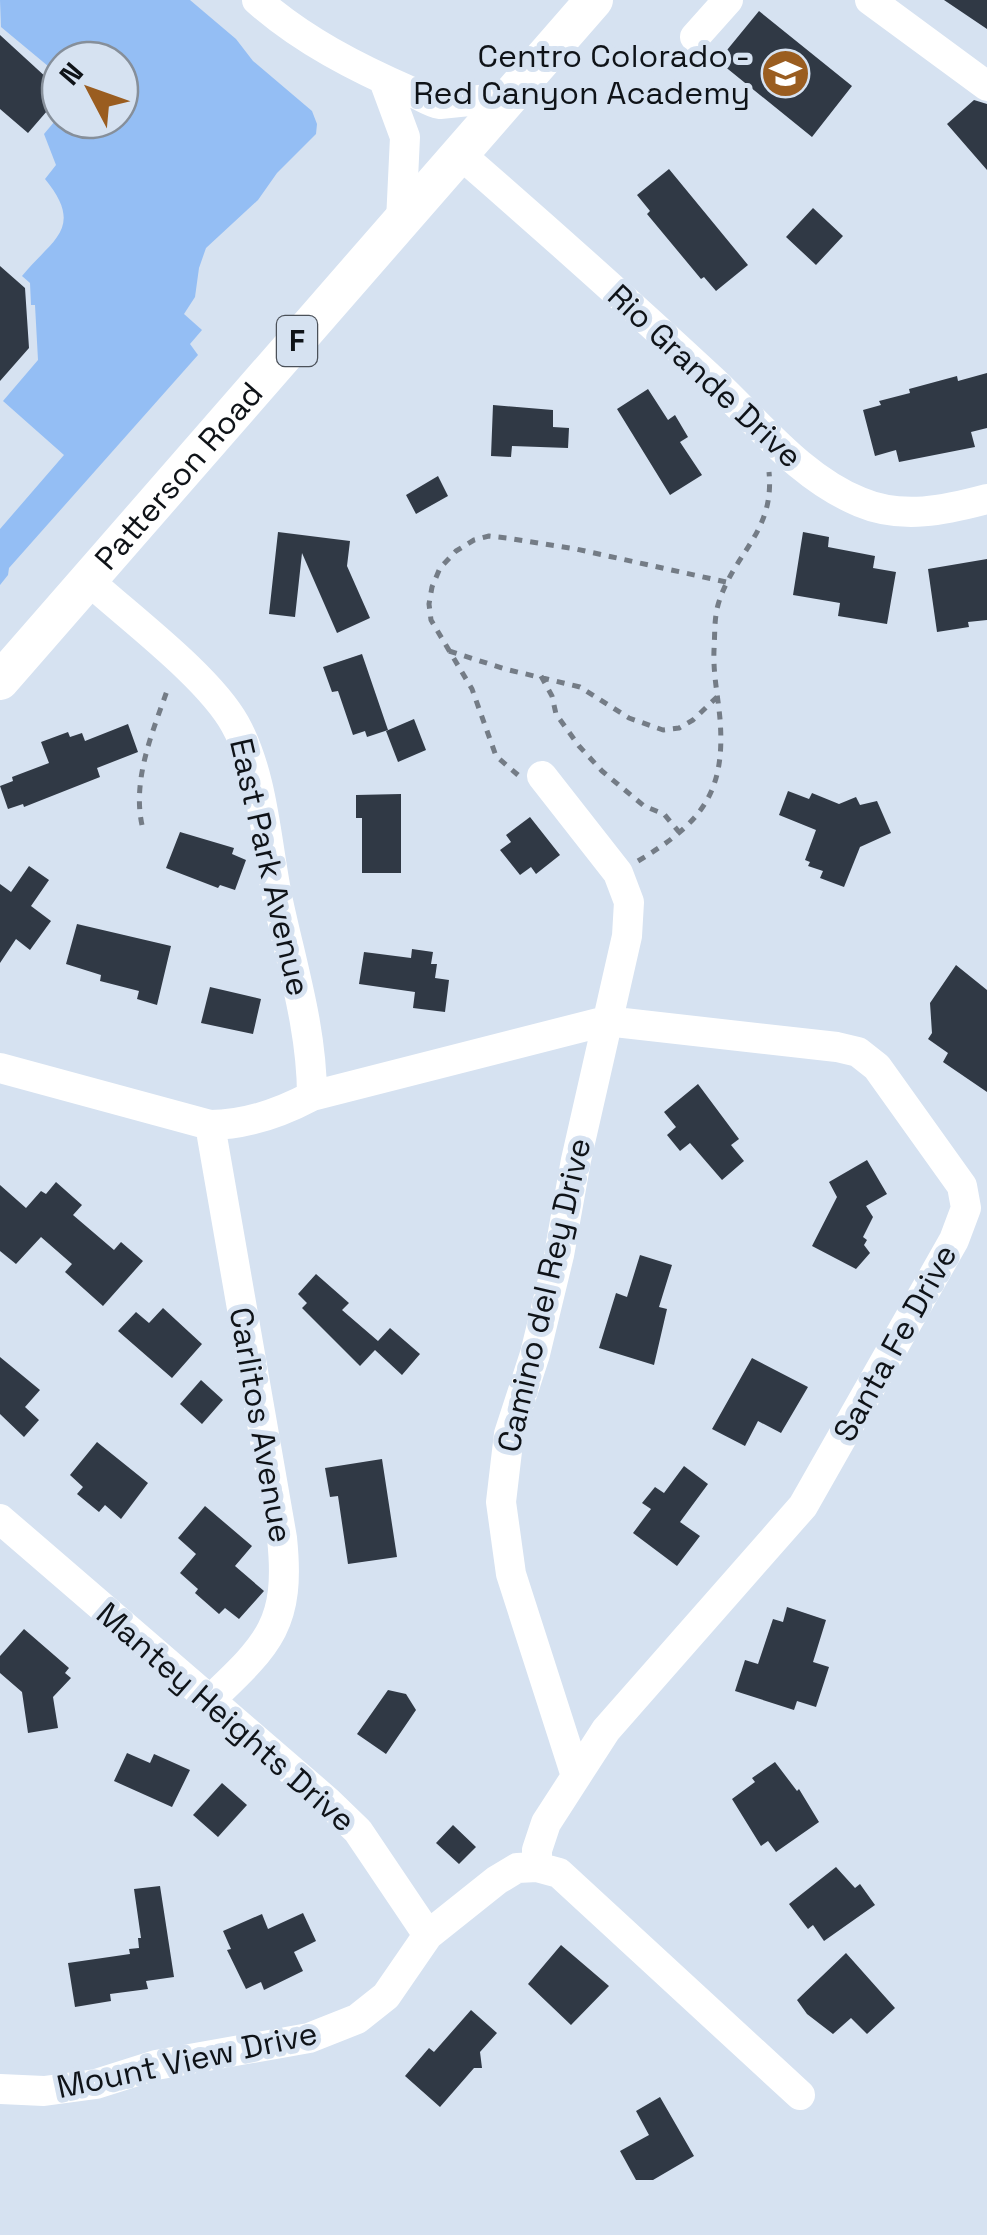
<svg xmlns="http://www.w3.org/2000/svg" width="987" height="2235" viewBox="0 0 987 2235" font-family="'Space Grotesk',sans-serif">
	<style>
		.green { fill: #94bef4 }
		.building { fill: #303945 }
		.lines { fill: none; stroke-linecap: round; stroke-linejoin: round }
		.path { stroke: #747c86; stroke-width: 5; stroke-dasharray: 8 8; stroke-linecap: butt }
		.minor { stroke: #fff; stroke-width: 30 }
		.major { stroke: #fff; stroke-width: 38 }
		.labels { text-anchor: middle; stroke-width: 10; stroke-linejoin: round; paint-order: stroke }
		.shield { fill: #d6e2f1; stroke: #4b5159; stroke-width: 2.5 }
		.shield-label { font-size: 30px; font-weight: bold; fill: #0f1318 }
		.poi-label { font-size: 32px; fill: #0f1318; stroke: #d6e2f1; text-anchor: end }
		.street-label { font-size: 32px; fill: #0f1318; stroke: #d6e2f1 }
	</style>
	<rect width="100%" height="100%" fill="#d6e2f1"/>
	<path class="green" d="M0,0H190L236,39L253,61L312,111L317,124L316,134L277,173L258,200L206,248L199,268L195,297L184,314L202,330L190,344L198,355L9,568L8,575L0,585V529L64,455L3,401L38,360L35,305H31L30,283L22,276C51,240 86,229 45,179L56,165L44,134L60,115V120H120V60H60V76L1,27Z"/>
	<path class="building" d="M944,0H987V29Z
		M759,11L852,86L812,137L718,61Z
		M0,35L60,90V96L28,133L0,109Z
		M974,100L987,104V170L947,124Z
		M669,169L748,265L716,291L704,277L701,279L647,214L650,211L637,195Z
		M813,208L843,236L816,265L786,237Z
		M0,266L25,288L29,348L0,381Z
		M987,373V428L971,432L975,447L899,462L896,450L875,456L863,410L881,405L879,401L910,393L909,389L957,376L958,381Z
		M648,389L668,420L675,415L688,437L680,442L702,475L670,495L617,409Z
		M493,405L553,410V427L569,428L568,448L512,446L511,457L491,456Z
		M438,476L448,496L416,514L406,495Z
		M278,532L350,541L347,566L370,618L337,633L302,553L295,617L269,614Z
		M803,532L829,537L828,547L875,556L873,568L896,572L887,624L838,616L840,603L793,595Z
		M987,559V620L968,622L969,627L937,632L928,569Z
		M362,654L388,730L367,737L365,731L353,735L338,691L332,692L323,667Z
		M414,719L426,750L398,762L386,731Z
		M128,724L138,752L97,768L100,777L24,807L23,804L8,809L0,786L13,781L12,777L49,763L41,742L68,732L70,737L82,733L85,741Z
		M788,791L809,799L812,793L839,804L856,797L860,805L877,801L891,833L860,847L844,887L820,878L823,871L808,866L810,862L805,860L816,830L779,815Z
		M401,794V873H362V818H356V795Z
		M530,817L560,855L536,874L531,867L520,875L500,850L511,842L506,835Z
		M180,832L234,848L232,854L246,860L235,890L220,885L218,888L166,868Z
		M29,866L49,880L31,906L51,921L30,950L16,939L0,963V884L11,892Z
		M77,924L171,946L157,1005L137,999L139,991L100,981L101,975L66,964Z
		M412,949L433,952L431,964H437L435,978L449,980L445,1012L413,1008L415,992L359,984L364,952L411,958Z
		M956,965L987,990V1092L943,1062L948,1053L928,1039L932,1033L930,1003Z
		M210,987L261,999L253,1034L201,1023Z
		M698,1084L739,1139L731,1145L744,1161L722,1180L690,1143L680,1151L667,1135L676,1127L664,1112Z
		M867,1160L887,1194L866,1206L873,1217L863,1237L867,1240L864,1245L870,1253L856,1269L812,1246L837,1197L829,1182Z
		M56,1182L82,1205L73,1215L114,1250L121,1242L143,1261L103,1306L65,1272L72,1264L41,1237L16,1264L0,1251V1185L26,1208L41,1191L46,1194Z
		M640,1255L672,1265L659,1307L667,1309L654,1365L599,1348L616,1293L627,1297Z
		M316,1274L349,1303L342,1310L378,1341L390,1328L420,1354L402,1375L375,1350L360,1366L302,1308L307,1303L298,1294Z
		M163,1308L202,1344L172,1378L118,1331L136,1312L149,1323Z
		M0,1357L40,1390L25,1407L39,1420L24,1437L0,1414Z
		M752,1358L808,1387L781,1433L758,1421L745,1446L712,1429Z
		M201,1380L223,1400L202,1424L180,1404Z
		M97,1442L148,1483L121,1519L105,1505L99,1512L77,1494L83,1487L70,1475Z
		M382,1459L397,1557L348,1564L338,1496L330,1497L325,1468Z
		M684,1466L708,1484L680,1522L700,1536L677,1566L633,1533L651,1509L642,1503L655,1487L664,1493Z
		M205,1506L252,1546L235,1566L264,1591L239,1619L225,1608L219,1614L195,1593L198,1589L180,1573L196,1554L178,1538Z
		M787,1607L826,1620L813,1662L829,1667L816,1707L797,1701L794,1710L735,1691L745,1660L758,1664L773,1619L783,1622Z
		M24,1629L69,1668L65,1673L71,1678L53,1697L58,1728L28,1733L22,1692L0,1673V1656Z
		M388,1690L406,1694L416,1710L386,1754L357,1734Z
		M127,1753L150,1763L154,1754L190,1770L172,1807L114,1781Z
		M775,1762L797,1791L799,1789L819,1822L776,1852L768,1841L761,1846L732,1799L755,1782L752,1778Z
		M222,1783L247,1805L218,1837L193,1815Z
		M453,1825L476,1847L459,1864L436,1843Z
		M836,1867L855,1888L860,1884L875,1905L824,1941L813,1925L808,1929L789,1904Z
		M160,1886L174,1977L146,1981L148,1989L110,1994L111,2001L75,2007L68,1963L130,1954L129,1949L139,1948L138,1938H141L134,1889Z
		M303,1913L316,1941L294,1952L303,1971L264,1990L261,1982L246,1989L227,1950L231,1949L223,1931L262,1914L268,1929Z
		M561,1945L609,1986L571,2025L528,1984Z
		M846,1953L895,2008L867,2034L851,2018L833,2034L807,2014L797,2000Z
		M471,2010L497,2033L480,2052L482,2068H474L440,2107L405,2076L429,2048L434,2052Z
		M660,2097L694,2156L653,2180H636L620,2151L649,2135L636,2111Z"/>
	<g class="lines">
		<path class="path" d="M449,651L505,669L580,687L629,718L663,730L679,728L693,720L717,697
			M541,676L552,696L556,714L579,746L602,771L644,806L664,814L679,832
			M518,775L496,756L472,689L431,620L429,604L432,587L440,568L456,551L474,540L489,536L507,538L576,549L726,582
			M142,825C132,779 153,731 168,688
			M638,861C700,824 726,794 720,719C718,696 713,674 714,650C715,635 714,619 718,605C733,553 775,533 769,472"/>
		<path class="minor" d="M257,0C302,40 357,68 412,92C422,96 429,102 440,104L509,97
			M870,0L987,86
			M695,37L728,0
			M385,83L405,137L401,221
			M460,154C544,227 628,302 709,377C757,421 799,477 860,502C902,520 946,510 987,499
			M88,580C130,618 209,677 235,724C264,776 266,844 278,901C292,966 312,1029 312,1096
			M542,776L618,873L629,902L627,936L576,1160L559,1255L535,1354L509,1434L501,1502L511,1574L576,1776
			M0,1068L210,1125C247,1125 280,1113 312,1096L606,1021L837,1047L858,1052L877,1067L962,1186L966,1208L954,1240L803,1506L606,1730L546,1823L537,1850V1867L517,1868L497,1880L428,1935L386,1996L357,2019L309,2038L156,2065L96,2084L44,2091L0,2089
			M0,1519L327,1801L358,1831L428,1935
			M210,1700C269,1644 291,1624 282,1538L210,1125
			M537,1867L559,1873L800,2095"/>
		<path class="major" id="s1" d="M0,681L594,0"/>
	</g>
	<defs>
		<symbol id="school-disc" viewBox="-11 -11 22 22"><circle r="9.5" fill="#9a5d20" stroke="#d6e2f1"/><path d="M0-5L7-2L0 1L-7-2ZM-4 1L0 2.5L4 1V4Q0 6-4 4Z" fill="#fff"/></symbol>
	</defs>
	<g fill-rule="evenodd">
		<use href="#school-disc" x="758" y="46" width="55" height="55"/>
	</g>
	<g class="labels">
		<rect class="shield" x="277" y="316" width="40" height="50" rx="8"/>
		<g class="shield-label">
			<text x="297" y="351">F</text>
		</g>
		<g class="poi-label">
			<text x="750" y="67">Centro Colorado -<tspan x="750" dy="37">Red Canyon Academy</tspan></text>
		</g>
		<g class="street-label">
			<text transform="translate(705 376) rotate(43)" y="11">Rio Grande Drive</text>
			<text dy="11" stroke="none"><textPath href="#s1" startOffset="272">Patterson Road</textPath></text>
			<text transform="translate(270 867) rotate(77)" y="11">East Park Avenue</text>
			<text transform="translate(544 1295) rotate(-77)" y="11">Camino del Rey Drive</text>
			<text transform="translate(895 1343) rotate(-61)" y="11">Santa Fe Drive</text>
			<text transform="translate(261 1425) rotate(80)" y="11">Carlitos Avenue</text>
			<text transform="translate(226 1717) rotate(41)" y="11">Mantey Heights Drive</text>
			<text transform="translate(187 2060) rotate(-12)" y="11">Mount View Drive</text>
		</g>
	</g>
	<g transform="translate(90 90) rotate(311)"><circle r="48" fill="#d6e2f1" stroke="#868f9a" stroke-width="2.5"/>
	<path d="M0-8L18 38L0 25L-18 38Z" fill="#9a5d20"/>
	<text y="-15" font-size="28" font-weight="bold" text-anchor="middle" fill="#0f1318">N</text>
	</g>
</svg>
